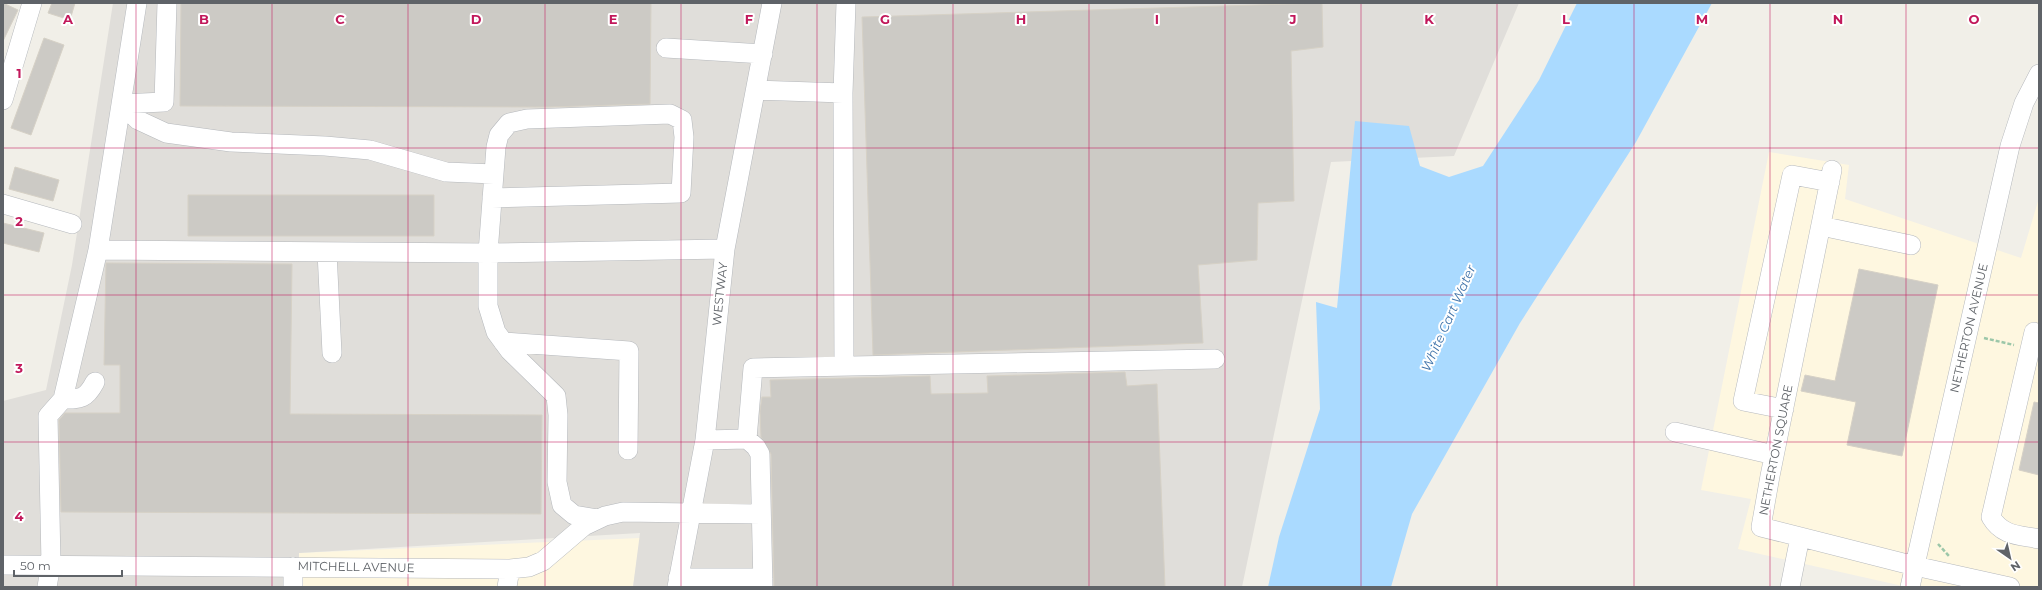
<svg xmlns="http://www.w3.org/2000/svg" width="2042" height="590" viewBox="0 0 2042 590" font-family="Montserrat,sans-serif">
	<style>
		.commercial { fill: #fef7e0 }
		.industrial { fill: #e0deda }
		.water { fill: #aadaff }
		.building { fill: #cccac5; stroke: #d6d1c6 }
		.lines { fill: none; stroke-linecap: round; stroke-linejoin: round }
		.minor-casing { stroke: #b5b8bc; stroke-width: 20 }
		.path { stroke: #9cc7a9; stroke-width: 2.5; stroke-dasharray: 4 2; stroke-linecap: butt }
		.minor { stroke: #fff; stroke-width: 19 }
		.grid { fill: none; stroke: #c2185b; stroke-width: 1; stroke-opacity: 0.55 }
		.labels { text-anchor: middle; stroke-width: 4; stroke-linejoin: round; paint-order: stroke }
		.street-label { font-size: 12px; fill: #5f6368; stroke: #fff }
		.water-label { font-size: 13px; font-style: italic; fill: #4174aa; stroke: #fff }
		.grid-label { font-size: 13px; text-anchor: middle; font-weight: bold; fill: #c2185b; stroke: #fff; stroke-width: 4; stroke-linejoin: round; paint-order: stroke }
	</style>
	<rect width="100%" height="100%" fill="#f1efe8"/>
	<path class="commercial" d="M1769,152L1849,165L1845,199L2021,258L2039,198V587H1907L1738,549L1751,499L1701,490Z
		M640,538L633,587H298L299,553Z"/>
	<path class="industrial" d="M113,3H1519L1454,156L1331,162L1242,587H633L640,533L299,553L298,587H3V401L46,390L72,265Z"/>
	<path class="water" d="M1577,3H1712L1636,142L1520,323L1412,514L1391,587H1268L1279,537L1320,409L1316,302L1337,308L1355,121L1409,126L1420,166L1449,177L1483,166L1539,80Z"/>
	<path class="building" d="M3,3L18,10L3,41Z
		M52,3H75L70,20L48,13Z
		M181,3H651L650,104L547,107L180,106Z
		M1322,3L1323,47L1291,51L1294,201L1258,203L1257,260L1198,265L1203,343L873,355L862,17Z
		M44,38L64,45L31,135L11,128Z
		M15,167L59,180L53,201L9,189Z
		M188,195H434V236H188Z
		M3,223L44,233L39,252L3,243Z
		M106,263L292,264L290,414L542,415L541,514L61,512L59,420L65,413H120V365H104Z
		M1859,269L1938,285L1902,456L1847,445L1856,402L1801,391L1805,375L1835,381Z
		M1125,372L1127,386L1157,384L1165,587H774L771,454L761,437L760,411L762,397H771L770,380L930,376L931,394L988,393L987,376Z
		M2034,402L2039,403V475L2019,470Z"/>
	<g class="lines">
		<defs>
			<path id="minor" d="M167,3L164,102L121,104L138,120L166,133L231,142L325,146L370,150L446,172L494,174
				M666,48L763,54
				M756,90L843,93
				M3,100L32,3
				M1832,170L1770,476L1761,527L1915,566L2010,587
				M492,198L681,193L684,137L682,120L670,114L527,119L509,123L499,135L496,147L488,253V306L496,332L510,351L556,396L558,415L557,482L562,505L574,515L598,519
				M3,204L72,224
				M1821,226L1911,245
				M98,250L488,253L725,249
				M327,252L332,353
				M2034,332L1991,517C2002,536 2019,535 2039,539
				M503,342L629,351L628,450
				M844,366L843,93L846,3
				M63,399C81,399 86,399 95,382
				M1784,409L1743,401L1792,175L1830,182
				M1675,432L1774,455
				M747,439L756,447L760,454L763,587
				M705,440L747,439L753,368L1215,359
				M3,565L510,569L529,567L543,561L584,526L605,516L623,512L761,514
				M293,567V587
				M678,578H763
				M47,587L51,564L48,416L63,399L98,250L137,3
				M507,587L510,569
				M677,587L705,440L725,249L772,3
				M1790,587L1800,537
				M1910,587L2010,146L2024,103L2039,74"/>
		</defs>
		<use href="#minor" class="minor-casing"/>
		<path class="path" d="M1984,338L2014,345
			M1938,544L1949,556"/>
		<use href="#minor" class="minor"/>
	</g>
	<path class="grid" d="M136,3V587M272,3V587M408,3V587M545,3V587M681,3V587M817,3V587M953,3V587M1089,3V587M1225,3V587M1361,3V587M1497,3V587M1634,3V587M1770,3V587M1906,3V587M3,148H2039M3,295H2039M3,442H2039"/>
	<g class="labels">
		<g class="street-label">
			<text transform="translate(720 294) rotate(-84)" y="4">WESTWAY</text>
			<text transform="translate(1969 328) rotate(-77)" y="4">NETHERTON AVENUE</text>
			<text transform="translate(1776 450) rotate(-79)" y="4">NETHERTON SQUARE</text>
			<text transform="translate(356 567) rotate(1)" y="4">MITCHELL AVENUE</text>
		</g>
		<g class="water-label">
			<text transform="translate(1448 318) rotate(-66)" y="5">White Cart Water</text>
		</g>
	</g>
	<g class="grid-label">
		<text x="68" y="24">A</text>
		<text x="204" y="24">B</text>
		<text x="340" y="24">C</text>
		<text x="476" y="24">D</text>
		<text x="613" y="24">E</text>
		<text x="749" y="24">F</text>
		<text x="885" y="24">G</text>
		<text x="1021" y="24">H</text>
		<text x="1157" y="24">I</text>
		<text x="1293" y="24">J</text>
		<text x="1429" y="24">K</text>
		<text x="1566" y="24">L</text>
		<text x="1702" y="24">M</text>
		<text x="1838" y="24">N</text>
		<text x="1974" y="24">O</text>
		<text x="19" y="78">1</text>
		<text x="19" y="226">2</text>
		<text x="19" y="373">3</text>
		<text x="19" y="521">4</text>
	</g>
	<rect width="2042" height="590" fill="none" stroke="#5f6368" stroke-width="8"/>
	<g transform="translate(2010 558) rotate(146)" stroke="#ffffff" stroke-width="3" paint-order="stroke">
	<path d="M0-3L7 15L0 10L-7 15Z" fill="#5f6368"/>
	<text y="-6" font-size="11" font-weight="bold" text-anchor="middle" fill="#5f6368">N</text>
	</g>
	<path d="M14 570v6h108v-6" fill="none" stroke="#5f6368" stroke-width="2"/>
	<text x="20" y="570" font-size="12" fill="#5f6368" stroke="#ffffff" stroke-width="3" paint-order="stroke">50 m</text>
</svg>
